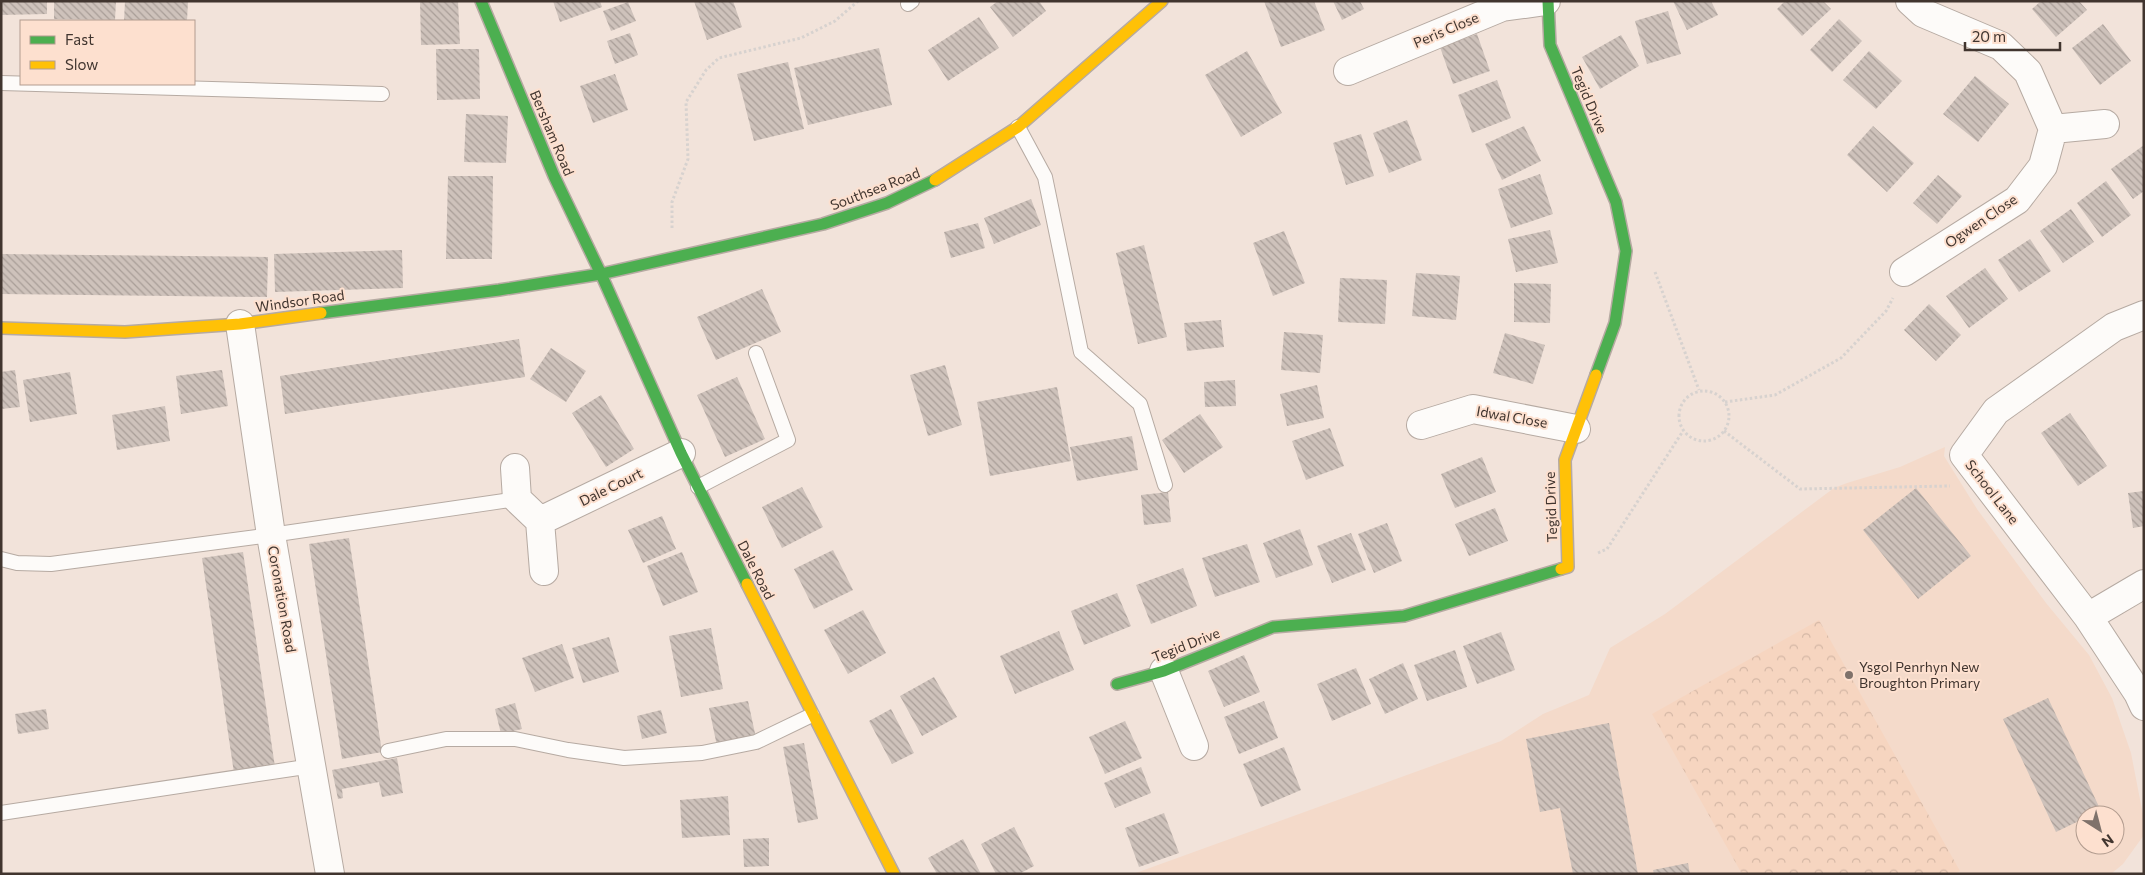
<svg xmlns="http://www.w3.org/2000/svg" width="2145" height="875" viewBox="0 0 2145 875" font-family="Commissioner,sans-serif">
	<style>
		.built { fill: #f4daca; fill-rule: evenodd }
		.park { fill: url(#park-crowns) }
		.building { fill: url(#building-back-hatch) }
		.lines { fill: none; stroke-linecap: round; stroke-linejoin: round }
		.lane-casing { stroke: #b6aaa2; stroke-width: 16 }
		.street-casing { stroke: #b6aaa2; stroke-width: 30 }
		.fast-casing { stroke: #b6aaa2; stroke-width: 14 }
		.slow-casing { stroke: #b6aaa2; stroke-width: 14 }
		.path { stroke: #d7d2cf; stroke-width: 3; stroke-dasharray: 2.5 2.5; stroke-linecap: butt }
		.lane { stroke: #fdfbf9; stroke-width: 14 }
		.street { stroke: #fdfbf9; stroke-width: 28 }
		.fast { stroke: #4caf50; stroke-width: 11 }
		.slow { stroke: #ffc107; stroke-width: 11 }
		.poi-dot { fill: #7f726b; stroke: #fde0cf; stroke-width: 2 }
		.labels { text-anchor: middle; stroke-width: 4; stroke-linejoin: round; paint-order: stroke }
		.street-label { font-size: 14px; fill: #41352f; stroke: #fde0cf }
		.poi-label { font-size: 14px; fill: #41352f; stroke: #fde0cf; text-anchor: start }
	</style>
	<defs>
		<pattern id="park-crowns" width="20" height="18" patternUnits="userSpaceOnUse" patternTransform="scale(1.25)"><rect width="20" height="18" fill="#f6d5c0"/><path d="M2 6a3 3 0 1 1 6 0M12 15a3 3 0 1 1 6 0" fill="none" stroke="#d4b7a5"/></pattern>
		<pattern id="building-back-hatch" width="6" height="6" patternUnits="userSpaceOnUse" patternTransform="scale(1.25)"><rect width="6" height="6" fill="#cec2bb"/><path d="M-1 5l2 2M0 0l6 6M5-1l2 2" fill="none" stroke="#a99e98"/></pattern>
	</defs>
	<rect width="100%" height="100%" fill="#f2e3da"/>
	<path class="built" d="M1945,447L1944,456L1977,509L2046,603L2089,655L2112,698L2131,753L2144,820V835L2123,864L2111,874H1133L1501,741L1543,714L1589,695L1610,648L1665,614L1834,488L1847,483L1900,467ZM2085,815H2115V845H2085Z"/>
	<path class="park" d="M1819,620L1960,871L1954,874H1742L1652,714Z"/>
	<path class="building" d="M1,1H47V14L1,15Z
		M54,1H116L115,20L54,19Z
		M125,1H188L187,21H124Z
		M420,1H458L460,44L421,45Z
		M553,1H600L602,7L560,22Z
		M694,1H733L742,27L707,40Z
		M998,1H1039L1046,11L1013,37L990,7Z
		M1264,1H1314L1325,30L1281,47Z
		M1333,1H1360L1364,9L1342,20Z
		M1673,1H1711L1718,15L1687,30Z
		M1785,1H1823L1831,9L1802,36L1777,9Z
		M2041,1H2079L2087,10L2056,37L2032,9Z
		M628,2L636,21L611,31L603,11Z
		M1668,11L1681,54L1647,64L1635,21Z
		M979,17L999,48L948,81L928,50Z
		M1839,19L1862,41L1832,72L1810,50Z
		M2103,24L2131,61L2100,85L2072,48Z
		M630,33L638,55L615,64L607,41Z
		M1477,34L1490,71L1453,84L1440,47Z
		M1621,35L1639,66L1600,89L1582,57Z
		M879,48L892,105L808,125L794,68Z
		M436,49H479L480,99L437,100Z
		M1247,51L1282,113L1241,137L1205,75Z
		M1869,51L1902,81L1876,109L1843,80Z
		M788,62L804,129L754,141L737,74Z
		M615,74L628,110L593,123L580,86Z
		M1975,76L2009,104L1978,142L1943,114Z
		M1497,80L1511,118L1472,133L1458,95Z
		M466,114L508,116L506,163L464,162Z
		M1407,120L1422,160L1389,173L1373,133Z
		M1524,126L1541,161L1502,180L1485,144Z
		M1873,126L1914,163L1887,192L1847,155Z
		M1361,134L1374,176L1346,185L1333,143Z
		M2144,145V191L2133,199L2111,169Z
		M1540,174L1553,214L1511,228L1498,189Z
		M1938,175L1962,196L1937,224L1913,203Z
		M448,176H493L492,259H446Z
		M2106,181L2131,215L2102,237L2077,203Z
		M1031,199L1041,225L994,244L984,218Z
		M2071,209L2094,242L2063,263L2040,231Z
		M978,223L985,248L951,258L944,232Z
		M1550,230L1558,263L1516,272L1508,239Z
		M1284,231L1305,283L1273,296L1253,243Z
		M2030,239L2051,271L2019,292L1998,260Z
		M1144,245L1167,337L1138,344L1116,253Z
		M402,250L403,288L275,292L274,254Z
		M1,254L268,257L267,297L1,294Z
		M1985,268L2008,299L1969,328L1946,296Z
		M1416,273L1460,276L1456,320L1412,316Z
		M1340,278L1387,280L1385,324L1338,322Z
		M1514,283L1551,284L1550,323L1514,322Z
		M762,289L781,332L716,360L697,317Z
		M1929,304L1961,335L1936,361L1904,330Z
		M1221,320L1224,347L1187,351L1184,323Z
		M1284,332L1323,335L1320,373L1281,370Z
		M1505,333L1545,345L1533,384L1493,373Z
		M519,339L525,377L285,414L280,376Z
		M551,348L586,371L566,402L530,379Z
		M945,365L962,425L928,436L910,375Z
		M15,370L20,407L1,409V372Z
		M222,370L228,406L181,414L176,376Z
		M70,372L77,414L30,422L23,380Z
		M737,377L765,439L725,457L697,395Z
		M1235,380L1236,406L1205,407L1204,382Z
		M1317,385L1324,418L1287,426L1280,394Z
		M1057,387L1071,461L990,476L977,402Z
		M601,395L634,449L606,467L572,413Z
		M165,406L170,441L117,450L112,415Z
		M2070,413L2107,466L2078,486L2041,433Z
		M1200,414L1223,447L1184,473L1162,440Z
		M1330,428L1344,466L1306,480L1292,441Z
		M1132,436L1138,470L1077,481L1070,447Z
		M1482,457L1496,492L1455,508L1441,474Z
		M802,487L823,527L782,548L762,507Z
		M1916,488L1971,556L1918,599L1863,530Z
		M2144,491V526L2133,528L2128,493Z
		M1168,492L1171,522L1144,525L1141,495Z
		M1495,508L1508,541L1469,556L1455,524Z
		M662,516L676,549L643,563L628,530Z
		M1387,523L1402,561L1374,573L1358,534Z
		M1300,529L1313,565L1276,578L1263,543Z
		M1351,533L1366,570L1332,583L1317,546Z
		M349,538L382,752L342,759L309,544Z
		M1247,544L1260,582L1215,597L1202,558Z
		M833,550L853,590L814,609L794,569Z
		M243,552L275,767L234,773L202,558Z
		M682,552L698,592L663,606L647,566Z
		M1183,568L1197,606L1151,624L1136,585Z
		M1117,593L1131,626L1084,645L1071,611Z
		M863,610L886,653L848,674L824,630Z
		M711,628L723,689L681,697L669,636Z
		M1059,631L1074,670L1015,694L1000,656Z
		M1501,632L1515,670L1477,684L1463,646Z
		M609,637L619,672L583,683L572,648Z
		M562,644L574,678L535,692L522,658Z
		M1455,650L1467,687L1427,701L1414,665Z
		M1244,655L1260,692L1224,707L1208,671Z
		M1403,663L1418,699L1385,714L1369,679Z
		M1356,668L1371,704L1332,721L1317,684Z
		M934,677L957,717L922,736L900,696Z
		M2048,698L2101,811L2092,815H2085V818L2056,832L2003,719Z
		M748,701L756,738L717,746L709,708Z
		M1264,701L1278,738L1239,754L1224,717Z
		M515,703L522,729L501,734L495,709Z
		M46,709L49,729L18,734L15,714Z
		M891,709L914,753L892,764L869,721Z
		M661,710L667,733L642,739L637,716Z
		M1125,721L1142,758L1105,774L1089,737Z
		M1609,723L1638,874H1573L1560,808L1540,812L1526,739Z
		M804,743L818,819L798,823L783,747Z
		M1284,747L1301,790L1261,807L1243,764Z
		M397,758L403,793L382,797L379,782L342,789L343,798L338,799L332,770Z
		M1141,767L1151,793L1115,808L1104,783Z
		M728,796L730,835L682,838L680,800Z
		M1164,813L1179,853L1139,867L1125,828Z
		M1014,827L1034,866L1019,874H996L981,844Z
		M769,838V866L744,867L743,839Z
		M963,839L981,874H937L928,858Z
		M1688,863L1690,874H1654L1653,870Z"/>
	<g class="lines">
		<defs>
			<path id="lane" d="M908,4L912,1
				M1,83L382,94
				M1018,127L1045,177L1081,352L1140,404L1165,485
				M698,487L788,440L756,353
				M1,559L17,563L51,564L271,535L517,499
				M388,751L446,739H515L568,750L624,758L702,753L756,742L812,715
				M1,813L312,766"/>
			<path id="street" d="M1348,71L1502,7L1546,1
				M2053,129L2105,124
				M1904,272L2017,200L2043,166L2053,129L2028,72L2001,46L1923,13L1910,1
				M2144,315L2114,327L1996,411L1964,455L2088,617L2138,693L2144,706
				M240,324L271,535L330,874
				M1421,425L1473,409L1576,429
				M515,468L517,499L540,521
				M544,571L540,521L681,453
				M2088,617L2144,584
				M1164,671L1194,746"/>
			<path id="fast" d="M481,1L554,176L601,274L681,453L747,584
				M1548,1L1550,45L1616,202L1626,251L1615,323L1596,375
				M321,313L499,290L601,274L823,224L887,203L935,180
				M1117,684L1164,671L1273,627L1404,616L1561,569"/>
			<path id="slow" d="M935,180L1018,127L1162,1
				M1,328L125,332L240,324L321,313
				M1561,569L1568,567L1565,460L1596,375
				M747,584L894,874"/>
		</defs>
		<use href="#lane" class="lane-casing"/>
		<use href="#street" class="street-casing"/>
		<use href="#fast" class="fast-casing"/>
		<use href="#slow" class="slow-casing"/>
		<path class="path" d="M672,228V202L688,159L686,102L706,70L719,58L801,38L835,21L858,1
			M1655,272L1699,390
			M1679 416a25 25 0 1 1 50 0a25 25 0 1 1-50 0Z
			M1725,402L1775,395L1841,358L1886,311L1893,298
			M1724,431L1800,489L1950,486
			M1598,553L1607,549L1683,431"/>
		<use href="#lane" class="lane"/>
		<use href="#street" class="street"/>
		<use href="#fast" class="fast"/>
		<use href="#slow" class="slow"/>
	</g>
	<circle class="poi-dot" cx="1849" cy="675" r="5"/>
	<g class="labels">
		<g class="street-label">
			<text transform="translate(1446 30) rotate(-23)" y="5">Peris Close</text>
			<text transform="translate(1589 100) rotate(67)" y="5">Tegid Drive</text>
			<text transform="translate(552 133) rotate(67)" y="5">Bersham Road</text>
			<text transform="translate(875 189) rotate(-21)" y="5">Southsea Road</text>
			<text transform="translate(1981 221) rotate(-34)" y="5">Ogwen Close</text>
			<text transform="translate(300 301) rotate(-8)" y="5">Windsor Road</text>
			<text transform="translate(1512 417) rotate(10)" y="5">Idwal Close</text>
			<text transform="translate(611 487) rotate(-26)" y="5">Dale Court</text>
			<text transform="translate(1992 492) rotate(52)" y="5">School Lane</text>
			<text transform="translate(1551 507) rotate(-92)" y="5">Tegid Drive</text>
			<text transform="translate(756 570) rotate(63)" y="5">Dale Road</text>
			<text transform="translate(282 599) rotate(80)" y="5">Coronation Road</text>
			<text transform="translate(1186 645) rotate(-21)" y="5">Tegid Drive</text>
		</g>
		<g class="poi-label">
			<text x="1859" y="672">Ysgol Penrhyn New<tspan x="1859" dy="16">Broughton Primary</tspan></text>
		</g>
	</g>
	<rect width="2145" height="875" fill="none" stroke="#41352f" stroke-width="5"/>
	<rect x="20" y="20" width="175" height="65" fill="#fde0cf" stroke="#b29c8f"/>
	<rect x="30" y="36" width="25" height="8" fill="#4caf50" stroke="#b29c8f"/>
	<text x="65" y="45" font-size="15" fill="#41352f">Fast</text>
	<rect x="30" y="61" width="25" height="8" fill="#ffc107" stroke="#b29c8f"/>
	<text x="65" y="70" font-size="15" fill="#41352f">Slow</text>
	<g transform="translate(2100 830) rotate(144)"><circle r="24" fill="#fde0cf" stroke="#b29c8f"/>
	<path d="M0-4L9 19L0 12L-9 19Z" fill="#7f726b"/>
	<text y="-8" font-size="14" font-weight="bold" text-anchor="middle" fill="#41352f">N</text>
	</g>
	<path d="M1965 42v8h95v-8" fill="none" stroke="#41352f" stroke-width="2.5"/>
	<text x="1972" y="42" font-size="15" fill="#41352f" stroke="#fde0cf" stroke-width="4" paint-order="stroke">20 m</text>
</svg>
